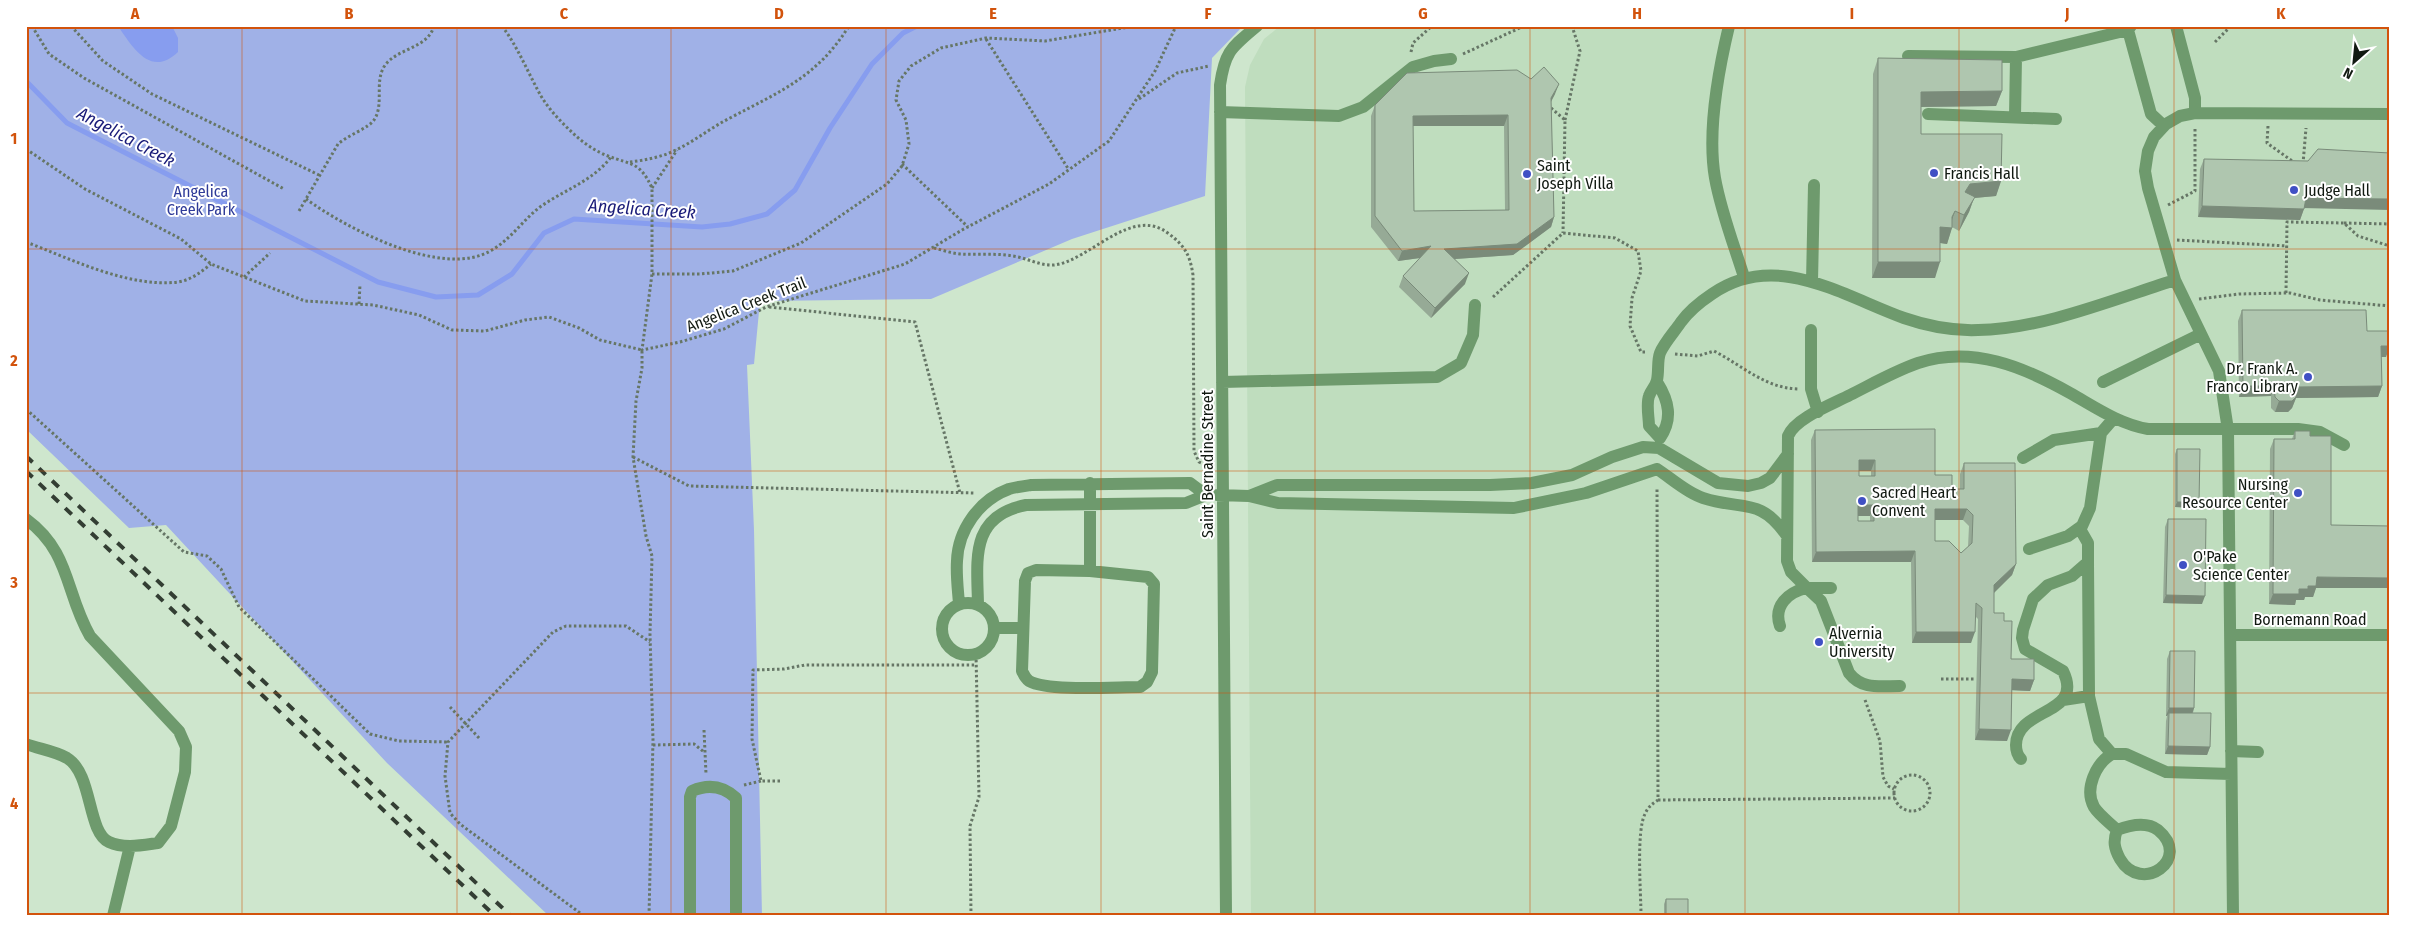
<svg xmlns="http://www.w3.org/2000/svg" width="2416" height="942" viewBox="0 0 2416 942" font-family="'Fira Sans Condensed',sans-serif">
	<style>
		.built { fill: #bfddbe }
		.green { fill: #a0b1e7 }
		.water { fill: #879def }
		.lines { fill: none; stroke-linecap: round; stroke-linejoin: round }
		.stream { stroke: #879def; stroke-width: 5 }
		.path { stroke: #667666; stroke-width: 3; stroke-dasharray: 2.5 2.5; stroke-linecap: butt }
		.minor { stroke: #6e9a6d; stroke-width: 12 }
		.rail { stroke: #333e33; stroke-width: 4; stroke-dasharray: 9 9; stroke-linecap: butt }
		.wall { fill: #96aa96; fill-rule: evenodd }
		.shaded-wall { fill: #7a8b7a }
		.building { fill: #afc6af; stroke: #7a8b7a; fill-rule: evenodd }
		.grid { fill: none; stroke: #d2530c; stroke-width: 1; stroke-opacity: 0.55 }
		.poi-dot { fill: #4050c4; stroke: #fff; stroke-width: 2 }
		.labels { text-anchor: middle; stroke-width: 4; stroke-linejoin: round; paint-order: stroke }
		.poi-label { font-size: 16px; fill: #111911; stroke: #fff; text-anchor: start }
		.park-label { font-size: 16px; fill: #2e3a98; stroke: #fff }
		.street-label { font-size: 16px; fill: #111911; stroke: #fff }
		.water-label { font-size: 18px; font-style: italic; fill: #191b78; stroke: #fff }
		.neatline { fill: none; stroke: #d2530c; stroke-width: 2 }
		.grid-label { font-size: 16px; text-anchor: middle; font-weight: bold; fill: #d2530c }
	</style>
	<rect width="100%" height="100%" fill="#cee6cd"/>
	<path class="built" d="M1280,26H2390V916H1251L1245,87L1250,65L1264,39Z"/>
	<path class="green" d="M26,26H1243L1212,58L1205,196L1072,239L931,299L760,301L754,364L747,365L754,530L762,916H549L387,763L166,525L129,528L26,429Z"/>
	<path class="water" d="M118,26H172L178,38V52C151,78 133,48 118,26Z"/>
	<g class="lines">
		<path class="stream" d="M26,81L67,123L378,282L436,297L478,295L512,274L544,233L574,219L702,227L730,224L767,214L795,190L830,128L872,64L903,33L917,26"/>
		<path class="path" d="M32,26L49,54L84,78L284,189
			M71,26L103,61L152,94L319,175
			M502,26C518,47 528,73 541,96C550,111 563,124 576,136C585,144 597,152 608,156C632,165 640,162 652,188V274L642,350L680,342L724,329L766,307L905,264L962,230L1049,184L1109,141L1155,71L1176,26
			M986,39L1069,170
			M2215,42L2231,26
			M1411,52L1413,43L1432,26
			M1463,54L1524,26
			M1139,99L1177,73L1209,66
			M1551,108L1565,120L1563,233
			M1565,120L1580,51L1572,26
			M2268,126L2267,143L2295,163
			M26,149L85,189L181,239L211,264L305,301L373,305L419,315L452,330L485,331L525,320L549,317L579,328L600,340L642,350V368L636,401L633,457L646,536L652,556L650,634L653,740L649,916
			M630,162C646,160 663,157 678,149C696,140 712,127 730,118C781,91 817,77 849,26
			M902,164L968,227
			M2303,164L2306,128
			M652,188L677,150
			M306,199C346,228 443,280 492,250C511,239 523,220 540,207C564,190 593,181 611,157
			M2168,205L2195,191V127
			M299,211L338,144C348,135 369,128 374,120C385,104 373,80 386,64C399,48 428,48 434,26
			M2344,223L2390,224
			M2177,240L2287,246
			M26,242C71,259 129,288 178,282C191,280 201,272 211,264
			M934,248C942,250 951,253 960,254C977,255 996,253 1013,256C1027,258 1040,266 1054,265C1090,261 1132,204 1169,234C1185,246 1190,255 1193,275L1194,451L1199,462L1210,467
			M652,274H700L733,271L801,243L887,184L902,166L909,144L906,120L896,100L899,81L911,66L941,48L986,38L1045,41L1135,26
			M244,277L270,253
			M2286,293L2287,222L2344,223L2358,236L2390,246
			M1493,297L1563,233L1615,238L1638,251L1641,271L1632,298L1630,326L1641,352H1647
			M2199,299L2239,294L2290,293L2320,300L2390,306
			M359,304L360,284
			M769,307L915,322L960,493
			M1675,354L1698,356L1714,351C1743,366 1765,388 1798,389
			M26,409L184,552L207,556L221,569L239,607L370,734L399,741L448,742
			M633,457L689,486L975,493
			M1941,679H1976
			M1865,700L1880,741L1883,777L1888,786L1894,789
			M450,707L480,739
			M704,730L706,774
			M653,745L694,744L704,752
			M1894 793a18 18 0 1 1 36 0a18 18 0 1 1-36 0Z
			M780,781H761L752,739L753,670L784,669L805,665H976
			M744,785L761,781
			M1658,800L1895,798
			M584,916L460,824L450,813L445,776L448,742L553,632L566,626H626L650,642
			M971,916L970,826L979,797L976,654
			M1641,916C1641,893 1636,831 1645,814C1648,807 1652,804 1658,800L1657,487"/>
		<path class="minor" d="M1729,26C1718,72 1707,132 1715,178C1721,212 1734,245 1744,277
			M2131,26L2128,30L2151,114L2164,126
			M2176,26L2195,98V113
			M1908,56L2016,57L2128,30
			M1220,112L1339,116L1363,107L1413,67L1434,61L1451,59
			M1928,114L2056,119
			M2015,117L2016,57
			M1812,282L1814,185
			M1811,330V389L1818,412
			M1222,382L1437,377L1461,363L1473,335L1475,305
			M1657,382C1669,401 1673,419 1660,438L1649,426C1649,418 1646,404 1649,396C1651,390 1656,386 1657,380C1659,371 1657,361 1660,353C1664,343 1675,331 1681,322C1689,311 1700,302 1712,294C1775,250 1841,295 1904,318C1927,326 1952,331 1978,330C2039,330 2115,299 2175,280
			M2103,382L2201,334
			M2023,458L2054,440L2101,433
			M1657,469L1586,493L1514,508L1278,503L1249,496L1277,485H1490L1532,483L1572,475L1612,457L1643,447L1659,448L1718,483L1748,486L1761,483L1770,478L1788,454
			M1657,469C1671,478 1687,493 1703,498C1742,511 1760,496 1787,536
			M1090,483V571L1036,570L1028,573L1025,581L1022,671C1024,675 1025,678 1029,681C1049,692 1114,687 1140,687L1147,682L1152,672L1154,584L1148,577L1090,571
			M1217,495L1249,496
			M26,519C71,552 65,593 90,636L179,731L186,747L185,772L171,826L158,843C143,845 124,849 109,842C87,832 93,774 67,758C55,751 39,749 26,744
			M2029,549L2068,536L2082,526L2090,508L2101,433L2114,418
			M2088,562L2089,696L2099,739L2112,754
			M1831,588H1807L1791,572L1787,561L1788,436C1795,418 1833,404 1850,395C1872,384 1895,371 1918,363C1972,345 2024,367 2070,393C2095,407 2119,424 2148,429H2298L2320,432L2344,445
			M942 629a26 26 0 1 1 52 0a26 26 0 1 1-52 0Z
			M959,604C958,590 956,575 957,561C958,530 979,500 1009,489C1016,487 1024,486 1031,485L1190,483L1206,495L1186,503L1026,505C970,516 977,558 978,604
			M1780,626C1773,606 1788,592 1807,588L1821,601L1849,673C1862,690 1880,686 1900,686
			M995,628H1023
			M2230,635H2390
			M2063,700L2089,696
			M2231,751L2258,752
			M2021,759C2017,755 2016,751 2016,745C2016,707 2085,716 2063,671L2025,649L2022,638L2023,630L2033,599L2048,585L2072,576L2088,562V543L2080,529
			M2117,830C2130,825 2146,821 2158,830C2193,859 2141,895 2120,859C2114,848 2113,841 2117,830C2110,823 2099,815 2094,807C2084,789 2096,763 2112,754H2126L2166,772L2231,774
			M113,916L130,846
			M690,916V797L692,791C708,784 723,786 736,798V916
			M1226,916L1220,85C1225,51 1231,48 1257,26
			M2233,916L2228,430L2219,371L2175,280L2148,188L2145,171L2148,151L2154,137L2166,124L2180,116L2195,113L2390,114"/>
		<path class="rail" d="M26,456L511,916
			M26,471L495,916"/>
	</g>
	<path class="wall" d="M1878,58L2002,91L1996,106L1921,107V134L2001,181L1996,196L1974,198L1969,212L1959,231L1952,227L1947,244L1940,243L1935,278H1872L1873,74Z
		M1555,94L1551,102L1554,217L1551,227L1513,255L1455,259L1465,284L1431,318L1399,287L1403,276L1420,258L1398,261L1371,227V116L1375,105ZM1413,126H1504L1505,210L1414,211Z
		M2204,159L2304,208L2300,220L2198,217L2200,169Z
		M2242,310L2367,331L2386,357H2381L2382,386L2378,397L2296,398L2292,408L2288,412H2275L2271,408V396L2239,397L2238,321Z
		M1815,430L1935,475L1952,489H1960V474L1964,463L2016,564L2012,575L1994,592V613L2004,621L2011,659L2034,680L2030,691L2012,690L2007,741L1975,740L1978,619L1976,617L1971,643H1912L1911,562H1812L1811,440ZM1859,471H1871V476H1859ZM1858,516H1870V521H1858ZM1935,520H1963L1969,526L1968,547L1961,553L1935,541Z
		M2295,431L2316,588L2313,597H2305L2304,600H2296L2295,605L2269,604L2270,449L2274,439H2292Z
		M2177,449L2199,502L2197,508L2175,507V454Z
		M2168,519L2202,604L2163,603L2165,527Z
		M2170,651L2194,708L2193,713L2210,747L2207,755L2165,754L2166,721L2167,716H2166L2167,659Z
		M1666,899L1688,915L1696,916H1664V904Z"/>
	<path class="shaded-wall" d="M1559,84L1555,94L1547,109L1551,98Z
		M2002,91L1996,106L1916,107L1921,92Z
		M1508,115L1504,126H1409L1413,116Z
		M2001,181L1996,196L1974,198L1969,212L1959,231L1964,215L1965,192L1970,184Z
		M2306,198L2390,199V210L2302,208Z
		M2202,206L2304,209L2300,220L2198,217Z
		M1955,211L1950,226L1952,228L1947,244L1934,242L1940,227L1952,217Z
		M1554,217L1551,227L1513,255L1440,260L1444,249Z
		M1431,246L1427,257L1398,261L1402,251Z
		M1878,262H1940L1935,278H1872Z
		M1469,273L1465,284L1431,318L1435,308Z
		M2381,346H2390L2386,357H2377Z
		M2243,386H2274L2271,396L2239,397Z
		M2382,386L2378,397L2296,398L2292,408L2288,412H2275L2279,401L2296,387Z
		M1859,460H1875L1871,471H1855Z
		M2177,502H2199L2197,508L2175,507Z
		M1858,505H1874L1870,516H1854Z
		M1935,509H1967L1963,520H1931Z
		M1915,551L1911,562H1812L1816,552Z
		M2016,564L2012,575L1991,596L1994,585Z
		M2317,577L2390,578V588H2316L2313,597H2305L2304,600H2296L2295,605L2269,604L2273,594L2299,589L2308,586Z
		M2166,595L2205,596L2202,604L2163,603Z
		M1916,632H1975L1971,643H1912Z
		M2012,679L2034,680L2030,691L2008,690Z
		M2169,708H2194L2191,717L2169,713L2167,716H2166Z
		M1979,729L2011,730L2007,741L1975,740Z
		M2168,746L2210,747L2207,755L2165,754Z"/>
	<path class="building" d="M1878,58L2002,60V91L1921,92V134H2002L2001,181L1970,184L1965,192L1975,197L1964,215L1955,211L1952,217V228L1940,227V262H1878Z
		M1544,67L1559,84L1551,98L1554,217L1517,244L1444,249L1469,273L1435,308L1403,276L1431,246L1402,251L1375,216V105L1407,73L1517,70L1531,79ZM1508,115L1509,210L1414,211L1413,116Z
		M2318,149L2390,153V199L2306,198L2304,209L2202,206L2204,159L2308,161Z
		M2242,310H2366L2367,331H2390V346H2381L2382,386L2296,387V397L2292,401H2279L2275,397L2274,386H2243Z
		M1935,429V475H1952V489H1964V463H2015L2016,564L1994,585V613H2004V621H2012L2011,659H2034V680L2012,679L2011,730L1979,729L1982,608L1976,603L1975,632H1916L1915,551L1816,552L1815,430ZM1859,460H1875V476H1859ZM1858,505H1874V521H1858ZM1935,509H1967L1973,515L1972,543L1961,553L1949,541H1935Z
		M2295,431H2310V436H2331V525L2390,526V578L2317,577L2316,586H2308V589H2299V594H2273L2274,439H2295Z
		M2177,449H2200L2199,502H2177Z
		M2168,519H2206L2205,596L2166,595Z
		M2170,651H2195L2194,708H2169Z
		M2169,713H2211L2210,747L2168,746Z
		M1666,899H1688V915L1696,916H1666Z"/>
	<path class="grid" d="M242,26V916M457,26V916M671,26V916M886,26V916M1101,26V916M1315,26V916M1530,26V916M1745,26V916M1959,26V916M2174,26V916M26,249H2390M26,471H2390M26,693H2390"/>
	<g class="poi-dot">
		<circle cx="1934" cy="173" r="5"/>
		<circle cx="1527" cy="174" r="5"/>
		<circle cx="2294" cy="190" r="5"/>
		<circle cx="2308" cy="377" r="5"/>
		<circle cx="2298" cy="493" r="5"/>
		<circle cx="1862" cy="501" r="5"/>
		<circle cx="2183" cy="565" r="5"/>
		<circle cx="1819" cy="642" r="5"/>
	</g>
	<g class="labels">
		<g class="poi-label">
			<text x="1537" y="171">Saint<tspan x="1537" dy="18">Joseph Villa</tspan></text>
			<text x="1944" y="179">Francis Hall</text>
			<text x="2304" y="196">Judge Hall</text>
			<text x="2298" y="374" text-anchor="end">Dr. Frank A.<tspan x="2298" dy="18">Franco Library</tspan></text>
			<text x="2288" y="490" text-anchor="end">Nursing<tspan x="2288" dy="18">Resource Center</tspan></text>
			<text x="1872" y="498">Sacred Heart<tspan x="1872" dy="18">Convent</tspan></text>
			<text x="2193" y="562">O'Pake<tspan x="2193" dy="18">Science Center</tspan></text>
			<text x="1829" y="639">Alvernia<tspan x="1829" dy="18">University</tspan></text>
		</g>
		<g class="park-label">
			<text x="201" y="197">Angelica<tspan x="201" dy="18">Creek Park</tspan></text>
		</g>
		<g class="street-label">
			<text transform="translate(746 304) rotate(-21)" y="6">Angelica Creek Trail</text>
			<text transform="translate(1207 464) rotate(-90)" y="6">Saint Bernadine Street</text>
			<text x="2310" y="625">Bornemann Road</text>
		</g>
		<g class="water-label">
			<text transform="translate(126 137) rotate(28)" y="6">Angelica Creek</text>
			<text transform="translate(642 209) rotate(4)" y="6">Angelica Creek</text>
		</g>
	</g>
	<rect width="2416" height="942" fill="none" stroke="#ffffff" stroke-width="55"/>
	<g transform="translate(2354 62) rotate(207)" stroke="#ffffff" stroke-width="4" paint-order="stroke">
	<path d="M0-4L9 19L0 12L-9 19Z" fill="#111911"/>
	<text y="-8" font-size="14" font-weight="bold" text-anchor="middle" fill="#111911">N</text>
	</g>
	<rect x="28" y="28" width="2360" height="886" class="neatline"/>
	<g class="grid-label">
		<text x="135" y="19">A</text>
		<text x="349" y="19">B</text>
		<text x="564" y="19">C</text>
		<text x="779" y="19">D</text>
		<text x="993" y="19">E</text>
		<text x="1208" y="19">F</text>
		<text x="1423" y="19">G</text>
		<text x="1637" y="19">H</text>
		<text x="1852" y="19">I</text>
		<text x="2067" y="19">J</text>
		<text x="2281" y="19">K</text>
		<text x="14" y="144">1</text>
		<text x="14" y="366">2</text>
		<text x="14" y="588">3</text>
		<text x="14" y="809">4</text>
	</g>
</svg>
